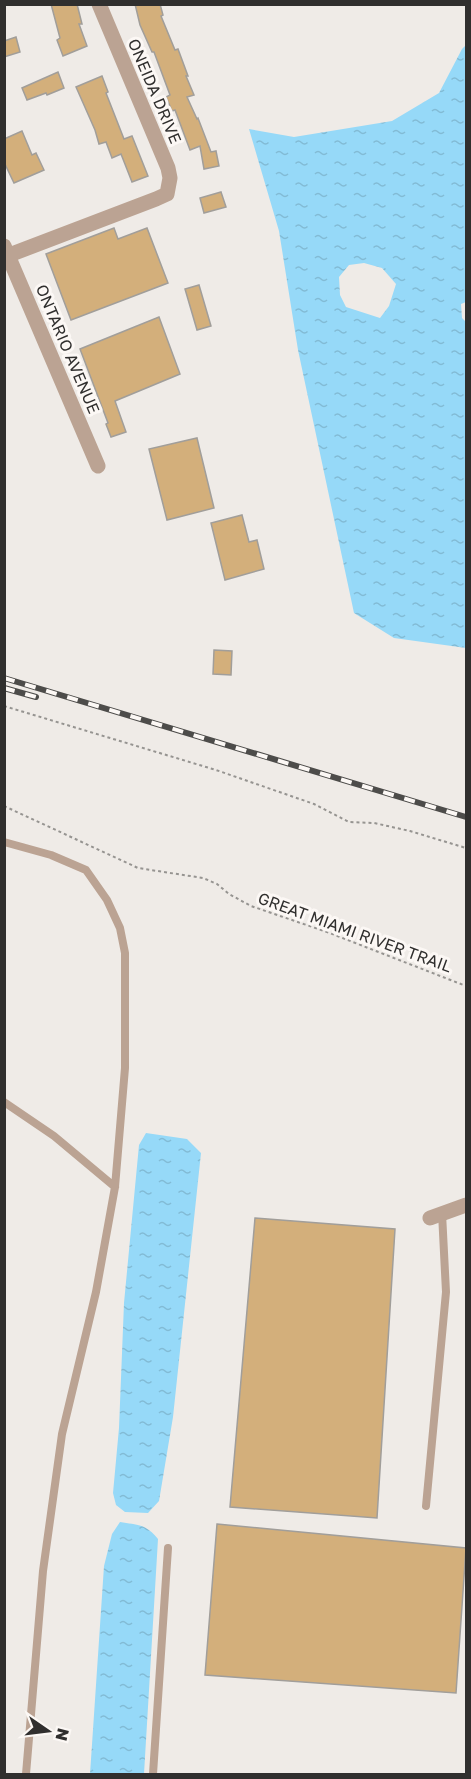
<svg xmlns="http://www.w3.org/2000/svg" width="471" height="1779" viewBox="0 0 471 1779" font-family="'Golos Text',sans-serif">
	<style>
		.water { fill: url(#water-ripples); fill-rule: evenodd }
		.building { fill: #d3af7b; stroke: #a19e9a; stroke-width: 1.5 }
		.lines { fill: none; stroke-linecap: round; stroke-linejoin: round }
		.path { stroke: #969491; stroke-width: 2; stroke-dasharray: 3 3; stroke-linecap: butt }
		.lane { stroke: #bba393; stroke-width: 8 }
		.street { stroke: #bba393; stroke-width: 15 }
		.rail-casing { stroke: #4d4c4a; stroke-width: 6 }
		.rail { stroke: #fcf8f5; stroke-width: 4; stroke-dasharray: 11; stroke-linecap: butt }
		.labels { text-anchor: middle; stroke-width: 6; stroke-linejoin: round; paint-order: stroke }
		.street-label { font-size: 16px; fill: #302f2e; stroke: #fcf8f5 }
	</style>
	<defs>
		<pattern id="water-ripples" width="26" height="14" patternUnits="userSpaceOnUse" patternTransform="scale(1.5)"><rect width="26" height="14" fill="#96d9f8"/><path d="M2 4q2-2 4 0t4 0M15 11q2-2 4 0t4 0" fill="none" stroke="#82bbd5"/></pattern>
	</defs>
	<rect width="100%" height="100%" fill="#efebe7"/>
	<path class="water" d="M466,45V302L461,304L462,318L466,322V648L394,638L354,613L298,350L279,231L249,129L294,137L392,121L439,93L462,49ZM364,263L382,268L396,284L389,306L380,318L346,307L340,295L339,277L349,265Z
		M146,1133L187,1139L201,1153L173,1417L159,1501L148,1513L125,1512L116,1505L113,1493L119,1428L124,1303L139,1145Z
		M120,1522C138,1525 146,1524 158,1539L144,1774H90L104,1566L112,1534Z"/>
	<path class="building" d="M51,4H77L82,24H79L87,46L63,56L57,40L60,38Z
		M135,4H160L163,15L161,16L175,50L178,49L188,76H186L194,95L187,97L197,119L198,118L211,152L216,151L219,166L204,169L200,146L190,150L175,110L172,111L166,97L170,95L154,52H152L140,25Z
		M16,37L20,52L4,57V41Z
		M58,72L64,88L47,95L46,93L27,100L22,88Z
		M102,76L108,92L106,93L124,139L132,136L148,176L132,182L121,154L112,158L106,142L99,144L95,130L76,87Z
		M22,131L32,155L36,153L44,170L14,183L4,162V139Z
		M221,192L226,207L204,213L200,198Z
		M114,228L118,239L147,228L168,283L71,320L46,254Z
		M199,285L211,326L197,330L185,289Z
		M159,317L180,374L115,401L126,432L111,437L106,424L108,423L80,349Z
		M197,438L214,508L167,520L149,449Z
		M242,515L249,542L257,540L264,569L225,580L211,523Z
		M214,650L232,651L231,675L213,674Z
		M255,1218L395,1229L377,1518L230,1507Z
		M217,1524L466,1548L456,1693L205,1675Z"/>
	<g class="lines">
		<path class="path" d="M4,706L216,770L314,804L349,822L374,823L410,831L466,848
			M4,806L138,868L203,878L217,884L229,894L251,906L327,932L466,986"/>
		<path class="lane" d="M4,842L51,855L86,870L107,900L120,928L125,953V1068L115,1187L96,1292L62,1434L43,1571L26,1774
			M4,1102L54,1136L115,1187
			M426,1506L446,1292L442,1213
			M153,1774L168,1548"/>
		<path class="street" d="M4,246L98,466
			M4,257L156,199L167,194L170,178L168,168L99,4
			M430,1218L466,1205"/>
		<defs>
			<path id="rail" d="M4,678L466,817
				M4,688L36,697"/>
		</defs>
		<use href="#rail" class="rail-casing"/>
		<use href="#rail" class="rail"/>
	</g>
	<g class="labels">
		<g class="street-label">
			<text transform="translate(155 91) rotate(67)" y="6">ONEIDA DRIVE</text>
			<text transform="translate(68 349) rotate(67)" y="6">ONTARIO AVENUE</text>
			<text transform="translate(355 932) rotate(20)" y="6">GREAT MIAMI RIVER TRAIL</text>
		</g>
	</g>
	<rect width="471" height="1779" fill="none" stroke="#302f2e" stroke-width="12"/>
	<g transform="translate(48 1731) rotate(104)" stroke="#fcf8f5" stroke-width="4.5" paint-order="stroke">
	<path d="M0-4.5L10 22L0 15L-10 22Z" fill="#302f2e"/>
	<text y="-9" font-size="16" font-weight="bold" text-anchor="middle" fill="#302f2e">N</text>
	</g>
</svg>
